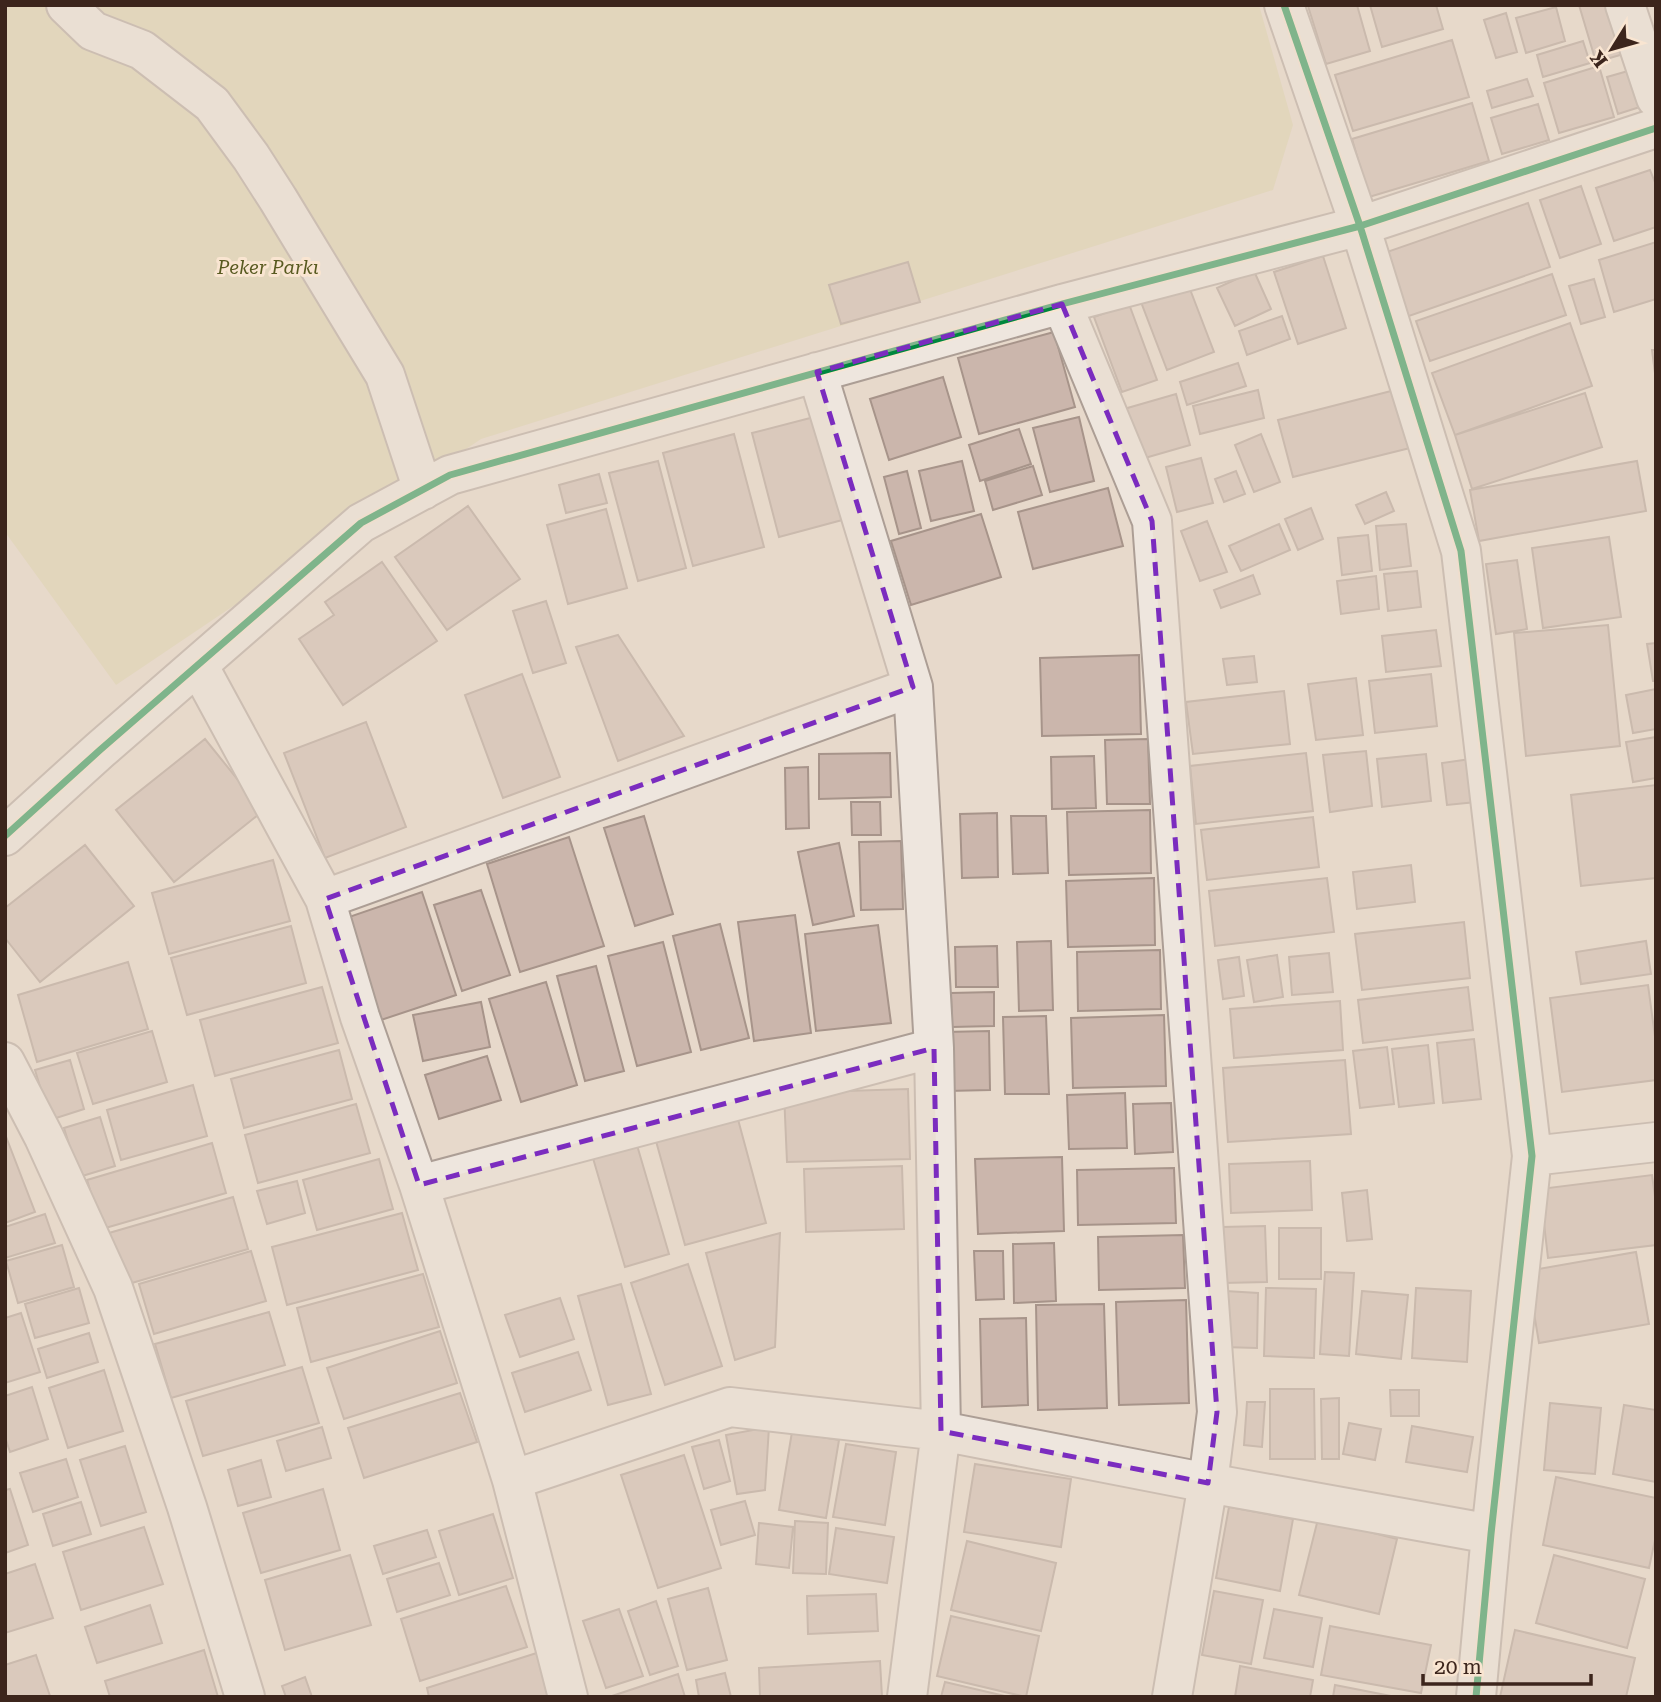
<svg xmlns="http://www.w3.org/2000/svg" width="1661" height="1702" viewBox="0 0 1661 1702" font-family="'Roboto Serif',serif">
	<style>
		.green { fill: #dbd2ac }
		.building { fill: #cbb6ac; stroke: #a7948a; stroke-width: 2 }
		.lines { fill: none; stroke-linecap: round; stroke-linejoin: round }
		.minor-casing { stroke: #ac9e95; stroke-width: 42 }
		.minor { stroke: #eee6de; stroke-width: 38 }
		.cycleway-casing { stroke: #f9e5d1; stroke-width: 11 }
		.cycleway { stroke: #00873e; stroke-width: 7 }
		.marked { fill: none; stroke: #7b2cbf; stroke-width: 5; stroke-dasharray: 14 9; stroke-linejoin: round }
		.labels { text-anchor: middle; stroke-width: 6; stroke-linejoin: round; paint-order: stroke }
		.park-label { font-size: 19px; font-style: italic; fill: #585a20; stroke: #f9e5d1 }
	</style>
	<rect width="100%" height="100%" fill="#e7d9cb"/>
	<path class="green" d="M5,5H1259L1293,125L1273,190L481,439L116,685L5,532Z"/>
	<path class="building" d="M1311,5H1357L1370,51L1326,64L1308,6Z
		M1370,5H1436L1443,29L1382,47Z
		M1579,5H1614L1627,53L1596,62Z
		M1556,7L1565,41L1526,53L1516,18Z
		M1506,13L1517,52L1496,58L1484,20Z
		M1452,40L1469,97L1353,131L1335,75Z
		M1583,41L1590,63L1543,77L1537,55Z
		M1599,66L1614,117L1559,133L1544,83Z
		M1635,69L1646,105L1618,114L1607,77Z
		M1527,79L1533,96L1492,108L1487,91Z
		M1472,103L1489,161L1369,197L1352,139Z
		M1538,104L1549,140L1502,154L1491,118Z
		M1650,170L1656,185V227L1614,241L1596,188Z
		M1581,186L1601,244L1560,258L1540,200Z
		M1528,203L1550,267L1406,317L1384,253Z
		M1656,242V299L1614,312L1599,260Z
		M1323,256L1346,328L1298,344L1274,272Z
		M908,262L920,302L841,324L829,285Z
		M1254,271L1271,309L1235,326L1217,288Z
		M1552,274L1566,315L1430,361L1416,321Z
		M1594,279L1605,317L1581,324L1569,286Z
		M1188,284L1214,352L1167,370L1141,302Z
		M1129,304L1157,380L1122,392L1094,317Z
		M1282,316L1290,339L1247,355L1239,331Z
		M1570,323L1592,386L1455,435L1432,373Z
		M1054,332L1075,407L979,434L958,358Z
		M1652,350H1656V381Z
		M1238,363L1246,386L1187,405L1180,382Z
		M943,377L961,437L889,460L870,399Z
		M1258,390L1264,418L1200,434L1193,406Z
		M1395,390L1410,448L1293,477L1278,420Z
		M1585,393L1602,447L1472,489L1455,435Z
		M1176,394L1190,445L1138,460L1124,409Z
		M818,416L846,519L779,537L752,433Z
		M1079,417L1094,481L1050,492L1033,428Z
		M1019,429L1031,464L980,481L969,445Z
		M734,434L764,547L693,566L663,453Z
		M1261,434L1280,482L1254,492L1235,445Z
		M1201,458L1213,503L1177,512L1166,467Z
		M658,461L686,568L638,581L609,473Z
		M962,461L974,511L931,521L919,471Z
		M1637,461L1646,511L1479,541L1470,490Z
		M1033,466L1042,495L993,510L985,481Z
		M907,471L921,528L899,534L884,477Z
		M1236,471L1245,494L1224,502L1215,479Z
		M599,474L607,503L566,513L559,485Z
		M1108,488L1123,546L1033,569L1018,512Z
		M1386,492L1394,511L1365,524L1356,505Z
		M468,506L520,579L447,630L395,557Z
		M1311,508L1323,539L1298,550L1285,519Z
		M606,509L627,588L568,604L547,525Z
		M981,514L1001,577L911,605L891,541Z
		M1207,521L1227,572L1200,581L1181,531Z
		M1279,524L1290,550L1241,571L1229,546Z
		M1406,524L1411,566L1380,570L1376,526Z
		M1368,535L1372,571L1342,575L1338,538Z
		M1609,537L1621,617L1543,628L1532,548Z
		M1517,560L1527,629L1496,634L1486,564Z
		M382,562L437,641L343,705L299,639L334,615L325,602Z
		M1417,571L1421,607L1388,611L1384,574Z
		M1253,575L1260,594L1221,608L1214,590Z
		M1376,576L1379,609L1341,614L1337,581Z
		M546,601L566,663L533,673L513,611Z
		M1608,625L1620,746L1526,756L1514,633Z
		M1436,630L1441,666L1386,672L1382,636Z
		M618,635L684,736L618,761L576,647Z
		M1656,643V681H1653L1647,644Z
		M1139,655L1141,734L1042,736L1040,658Z
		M1254,656L1257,682L1227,685L1223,659Z
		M522,674L560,777L503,798L465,695Z
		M1431,674L1437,726L1375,733L1369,681Z
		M1356,678L1363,735L1316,740L1308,684Z
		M1656,689V729L1633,733L1626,695Z
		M1284,691L1290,744L1193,754L1186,702Z
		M366,722L406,827L325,858L284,753Z
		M1656,737V778L1633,782L1626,742Z
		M205,739L263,811L174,882L116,810Z
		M1148,739L1150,804H1107L1105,740Z
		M1366,751L1372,806L1330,812L1323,755Z
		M890,753L891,797L819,799V754Z
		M1306,753L1313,811L1196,824L1190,766Z
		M1426,754L1431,801L1382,807L1377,759Z
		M1094,756L1096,808L1052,809L1051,757Z
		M1471,759L1476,802L1447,805L1442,763Z
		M808,767L809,828L786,829L785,768Z
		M1656,785V878L1581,886L1571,795Z
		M851,802H880L881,835H852Z
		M1150,810L1151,873L1069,875L1067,812Z
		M997,813L998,877L962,878L960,814Z
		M644,816L673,914L635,926L604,828Z
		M1011,816H1046L1048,873L1013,874Z
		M1313,817L1319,867L1207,880L1201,830Z
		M569,837L604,946L520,972L487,864Z
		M901,841L903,909L861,910L859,842Z
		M839,843L854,916L813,925L798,852Z
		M85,845L134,906L40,982L5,938V908Z
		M273,860L290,921L169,954L152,893Z
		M1411,865L1415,902L1357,909L1353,872Z
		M1154,878L1155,945L1068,947L1066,881Z
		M1327,878L1334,932L1215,946L1209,891Z
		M481,890L510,975L462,991L434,905Z
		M422,892L456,995L381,1020L346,918Z
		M795,915L811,1033L754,1041L738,922Z
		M1464,922L1470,978L1362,990L1355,934Z
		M720,924L749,1038L701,1050L673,936Z
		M878,925L891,1023L816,1031L805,934Z
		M291,926L306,983L187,1015L171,958Z
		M1051,941L1053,1010L1019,1011L1017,942Z
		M1646,941L1651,974L1581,984L1576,952Z
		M663,942L691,1052L637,1066L608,956Z
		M997,946L998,987H956L955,947Z
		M1160,950L1161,1009L1078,1011L1077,952Z
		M1329,953L1333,992L1292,995L1289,957Z
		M1277,955L1283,997L1254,1002L1247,960Z
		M1239,957L1244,996L1223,999L1218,960Z
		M128,962L148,1029L37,1062L18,995Z
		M596,966L624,1071L585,1081L557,976Z
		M546,982L577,1085L521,1102L489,999Z
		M1648,985L1656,1044V1080L1562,1092L1550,998Z
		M322,987L338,1043L215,1076L200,1020Z
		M1468,987L1473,1030L1363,1043L1358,1000Z
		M994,992V1026L952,1027L951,993Z
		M1340,1001L1343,1050L1234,1058L1230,1009Z
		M481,1002L490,1047L423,1061L413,1015Z
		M1164,1015L1166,1086L1073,1088L1071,1018Z
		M1046,1016L1049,1094H1005L1003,1017Z
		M152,1031L167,1082L93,1104L77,1053Z
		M989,1031L990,1090L947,1091L945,1032Z
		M1474,1039L1481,1099L1443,1103L1437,1043Z
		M1428,1045L1434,1103L1399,1107L1392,1049Z
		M1387,1047L1394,1104L1360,1108L1353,1051Z
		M339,1050L352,1099L244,1128L231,1079Z
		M487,1056L501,1100L439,1119L425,1075Z
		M70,1060L84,1109L50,1120L35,1070Z
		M1345,1060L1351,1134L1228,1142L1223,1068Z
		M193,1085L207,1136L121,1160L107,1110Z
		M908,1089L910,1159L787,1162L784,1093Z
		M1125,1093L1127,1148L1069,1149L1067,1095Z
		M1171,1103L1173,1152L1135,1154L1133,1104Z
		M356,1104L370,1153L258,1183L245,1135Z
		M736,1112L766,1223L685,1245L654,1134Z
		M100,1117L115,1166L79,1177L64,1128Z
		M5,1134L35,1212L5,1223Z
		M634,1135L669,1254L625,1267L590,1148Z
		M212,1143L226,1193L102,1229L87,1180Z
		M1062,1157L1064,1231L978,1234L975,1159Z
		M379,1159L393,1209L317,1230L303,1180Z
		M1310,1161L1312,1210L1231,1213L1229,1164Z
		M902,1166L904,1229L806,1232L804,1169Z
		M1174,1168L1176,1223L1078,1225L1077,1170Z
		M1652,1175L1656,1204V1245L1548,1258L1540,1189Z
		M297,1181L305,1213L267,1224L257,1191Z
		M1367,1190L1372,1239L1347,1241L1342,1193Z
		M233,1197L248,1249L125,1285L109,1233Z
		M402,1213L418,1270L287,1305L272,1247Z
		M45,1214L55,1243L5,1258V1227Z
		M1265,1226L1267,1282L1223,1283L1222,1227Z
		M1279,1228H1321V1279H1279Z
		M780,1233L775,1347L735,1360L706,1253Z
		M1183,1235L1185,1288L1099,1290L1098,1237Z
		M1054,1243L1056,1301L1014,1303L1013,1244Z
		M62,1245L74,1287L18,1303L6,1261Z
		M251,1251L266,1301L154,1334L139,1284Z
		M974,1251H1003L1004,1299L976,1300Z
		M1636,1252L1649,1324L1539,1343L1527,1271Z
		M688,1264L722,1366L665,1385L631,1283Z
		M1325,1272L1354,1273L1349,1356L1320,1354Z
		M423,1274L439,1327L311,1362L297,1308Z
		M621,1284L651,1394L608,1405L578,1296Z
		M79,1288L89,1323L35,1338L25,1304Z
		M1266,1288L1316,1289L1314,1358L1264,1356Z
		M1416,1288L1471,1291L1467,1362L1412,1358Z
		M1225,1291L1258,1293L1257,1348L1223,1347Z
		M1362,1291L1408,1295L1401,1359L1356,1354Z
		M560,1298L574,1339L520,1357L505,1315Z
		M1186,1300L1189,1403L1119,1405L1116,1302Z
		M1104,1304L1107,1408L1038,1410L1036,1305Z
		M269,1312L285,1365L171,1398L155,1344Z
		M21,1313L40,1372L5,1383V1318Z
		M1026,1318L1028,1405L982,1407L980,1319Z
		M440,1331L457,1383L344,1419L327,1368Z
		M89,1333L98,1362L47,1378L38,1349Z
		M578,1352L591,1390L525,1412L512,1373Z
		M302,1367L319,1423L203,1456L186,1401Z
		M104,1370L123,1431L68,1448L49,1388Z
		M32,1387L48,1439L10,1452L5,1437V1396Z
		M1270,1389H1314L1315,1459H1270Z
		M1390,1390H1419V1416H1391Z
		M460,1393L477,1442L364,1478L348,1428Z
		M1339,1398V1459H1322L1321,1399Z
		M1247,1402H1265L1262,1447L1244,1445Z
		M1550,1403L1601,1408L1595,1474L1544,1470Z
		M1624,1405L1656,1410V1482L1613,1474Z
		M1349,1423L1381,1429L1375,1460L1343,1454Z
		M1412,1426L1473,1437L1467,1472L1406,1462Z
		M322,1427L331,1458L286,1471L277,1441Z
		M769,1427L765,1490L737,1494L726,1435Z
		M792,1432L839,1440L826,1518L779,1510Z
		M719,1440L730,1481L704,1489L692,1447Z
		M846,1444L896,1452L885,1525L833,1517Z
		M125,1446L146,1512L101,1526L80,1460Z
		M684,1455L721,1568L658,1588L621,1475Z
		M66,1459L78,1497L33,1512L20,1473Z
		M261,1460L271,1497L238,1506L228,1470Z
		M975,1464L1071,1479L1061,1547L964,1532Z
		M1556,1477L1656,1498V1535L1649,1568L1543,1545Z
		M10,1489L28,1545L5,1553V1490Z
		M323,1489L340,1550L261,1573L243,1513Z
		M745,1501L755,1535L721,1545L711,1510Z
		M81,1502L91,1534L53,1546L43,1514Z
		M1229,1507L1293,1519L1280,1591L1216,1578Z
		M493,1514L513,1578L459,1595L439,1531Z
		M1318,1519L1397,1539L1379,1614L1299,1595Z
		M795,1521L828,1523L826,1574L793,1573Z
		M759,1523L793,1527L789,1568L756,1564Z
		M144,1527L163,1584L81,1610L63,1552Z
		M836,1528L894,1537L887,1583L829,1574Z
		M427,1530L436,1557L383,1574L374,1546Z
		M967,1541L1056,1563L1041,1631L951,1610Z
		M350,1555L371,1625L285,1650L265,1580Z
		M1554,1555L1645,1579L1627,1648L1536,1623Z
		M439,1563L450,1595L397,1612L387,1579Z
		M35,1564L53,1618L5,1633V1574Z
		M506,1586L527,1647L420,1681L401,1619Z
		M708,1588L727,1660L687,1670L668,1599Z
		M1214,1591L1263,1600L1251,1664L1202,1655Z
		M876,1594L878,1631L808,1634L807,1596Z
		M656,1601L678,1666L650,1675L628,1611Z
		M150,1605L162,1643L97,1663L85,1627Z
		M619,1609L643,1676L606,1688L583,1621Z
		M1274,1609L1322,1618L1313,1667L1264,1658Z
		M951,1616L1039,1636L1026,1697L937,1676Z
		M1330,1626L1431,1645L1421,1693L1321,1675Z
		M1515,1630L1635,1658L1626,1697H1500Z
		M204,1650L218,1697H110L105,1681Z
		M546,1650L561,1697H429L427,1688Z
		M36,1655L50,1696L7,1697L5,1690V1665Z
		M880,1661L882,1697H760L759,1668Z
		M1240,1666L1313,1680L1310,1697H1235Z
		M725,1673L731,1697H699L696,1680Z
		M678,1674L685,1697H609Z
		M305,1677L312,1697H286L282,1686Z
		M945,1682L1009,1697H941Z
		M1335,1685L1396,1697H1333Z"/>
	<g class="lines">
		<defs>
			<path id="minor" d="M66,5L93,31L142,50L212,104L251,157L278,199L385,375L423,490
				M1625,5L1656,98
				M1062,304L1152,521L1217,1412L1208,1483L1172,1697
				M817,372L913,687L934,1048L941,1431L907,1697
				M198,665L325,899L360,1017L419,1185L512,1480L568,1697
				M5,836L100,750L361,523L450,475L1062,304L1360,226L1284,5
				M325,899L913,687
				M5,1062L44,1137L113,1288L187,1507L245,1697
				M1532,1156L1656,1142
				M419,1185L934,1048
				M512,1480L730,1407L941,1431L1208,1483L1491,1534
				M1476,1697L1491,1534L1532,1156L1461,551L1360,226L1656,128"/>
		</defs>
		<use href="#minor" class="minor-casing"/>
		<use href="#minor" class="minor"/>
		<defs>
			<path id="cycleway" d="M5,836L100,750L361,523L450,475L1062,304L1360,226L1284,5
				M1476,1697L1491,1534L1532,1156L1461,551L1360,226L1656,128"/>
		</defs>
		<use href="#cycleway" class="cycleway-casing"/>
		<use href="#cycleway" class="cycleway"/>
	</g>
	<path d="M0 0H1661V1702H0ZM1062,304L1152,521L1217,1412L1208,1483L941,1431L934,1048L419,1185L325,899L913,687L817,372Z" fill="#e7d9cb" fill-opacity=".55" fill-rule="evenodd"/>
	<path class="marked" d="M1062,304L1152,521L1217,1412L1208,1483L941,1431L934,1048L419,1185L325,899L913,687L817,372Z"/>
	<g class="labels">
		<g class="park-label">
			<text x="268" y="274">Peker Parkı</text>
		</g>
	</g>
	<rect width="1661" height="1702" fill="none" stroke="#3c251c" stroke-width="14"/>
	<g transform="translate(1612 49) rotate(233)" stroke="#f9e5d1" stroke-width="5" paint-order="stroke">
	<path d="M0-5L12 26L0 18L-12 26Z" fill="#3c251c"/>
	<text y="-10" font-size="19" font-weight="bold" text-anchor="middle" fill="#3c251c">K</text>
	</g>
	<path d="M1423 1674v10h168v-10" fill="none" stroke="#3c251c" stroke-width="3.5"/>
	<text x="1434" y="1674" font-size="21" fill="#3c251c" stroke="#f9e5d1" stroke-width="5" paint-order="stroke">20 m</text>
</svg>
